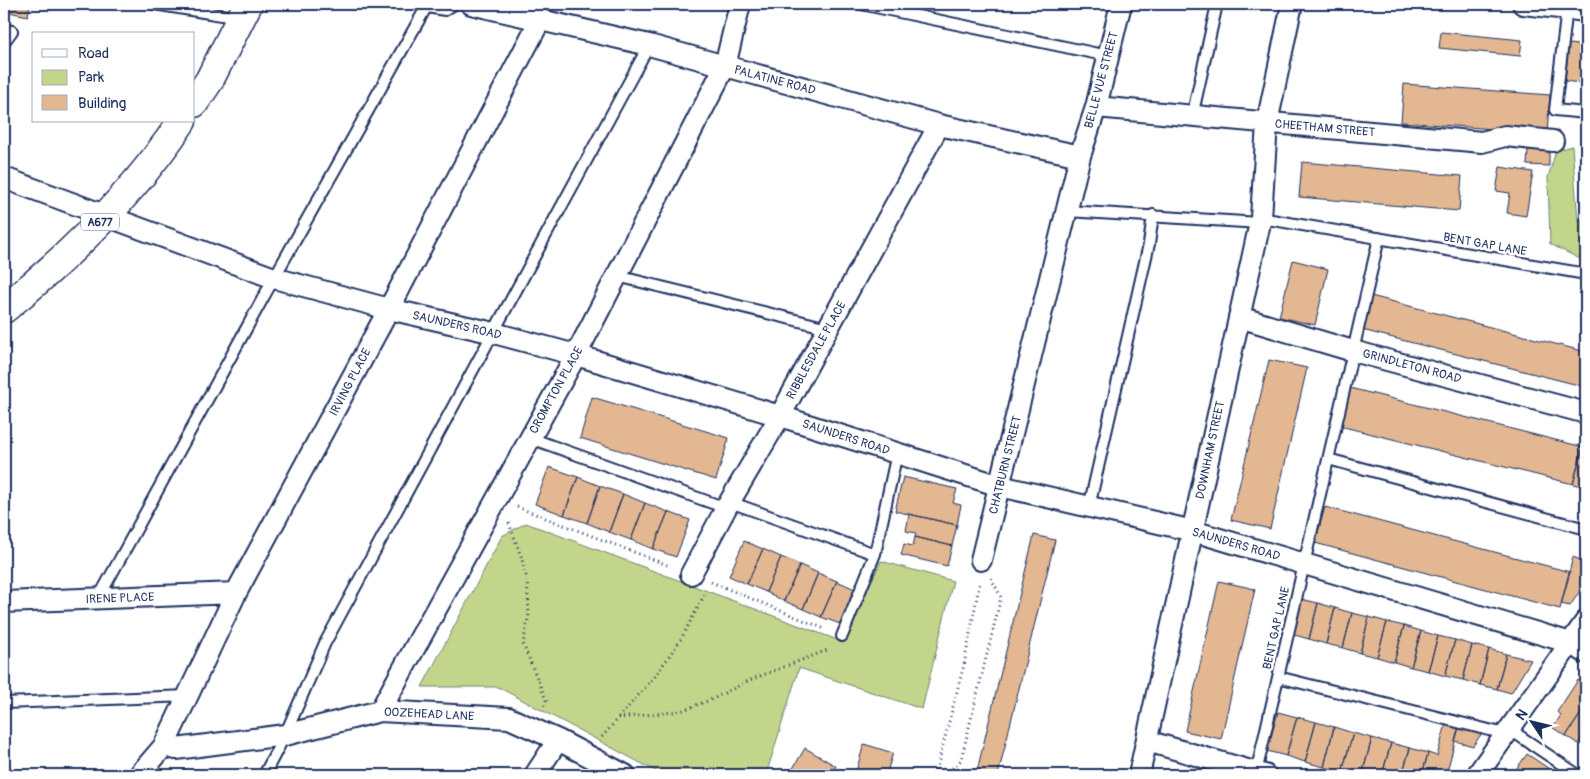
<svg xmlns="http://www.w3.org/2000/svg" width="1590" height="779" viewBox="0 0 1590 779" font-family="Pangolin,sans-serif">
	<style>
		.green { fill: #c3d58a; stroke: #6f8274 }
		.building { fill: #e2b792; stroke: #1b2f5e }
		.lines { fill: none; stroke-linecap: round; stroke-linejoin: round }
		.service-casing { stroke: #1b2f5e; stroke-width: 14 }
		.minor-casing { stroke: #1b2f5e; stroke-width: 24 }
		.trunk-casing { stroke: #1b2f5e; stroke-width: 31 }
		.path { stroke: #1b2f5e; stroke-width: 3; stroke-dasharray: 1 4; stroke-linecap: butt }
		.service { stroke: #fff; stroke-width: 10 }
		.minor { stroke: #fff; stroke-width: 20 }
		.trunk { stroke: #fff; stroke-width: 28 }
		.labels { text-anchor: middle; stroke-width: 5; stroke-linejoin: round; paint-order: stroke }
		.shield { fill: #fff; stroke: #5f6d8e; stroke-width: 1 }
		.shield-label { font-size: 11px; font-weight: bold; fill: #1b2f5e }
		.street-label { font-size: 12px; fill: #1b2f5e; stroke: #fff }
	</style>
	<rect width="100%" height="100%" fill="#fff"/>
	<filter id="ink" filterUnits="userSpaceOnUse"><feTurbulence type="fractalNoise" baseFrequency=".02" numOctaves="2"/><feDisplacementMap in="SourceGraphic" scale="10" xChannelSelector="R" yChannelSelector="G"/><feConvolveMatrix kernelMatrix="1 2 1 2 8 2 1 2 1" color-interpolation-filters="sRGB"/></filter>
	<g filter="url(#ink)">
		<path class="green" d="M1572,146L1578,220H1586V262L1550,244L1548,177L1556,151Z
			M526,523L843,642L881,561L953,581L922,709L799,668L766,775H663L498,687H422L502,536Z"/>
		<path class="building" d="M4,4H30L28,16L4,11Z
			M1441,32L1522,40L1520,56L1439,48Z
			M1569,44L1586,46V84L1565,81Z
			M1404,84L1550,95L1547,133L1401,122Z
			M1528,150L1549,151V166L1527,165Z
			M1302,162L1462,176L1459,211L1299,197Z
			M1500,167L1533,172L1526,216L1507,213L1510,193L1496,191Z
			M1293,260L1328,269L1315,325L1279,317Z
			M1371,296L1586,352V387L1362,330Z
			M1269,360L1307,368L1270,529L1231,520Z
			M1350,388L1583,447L1573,484L1340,426Z
			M592,397L729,438L716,480L580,438Z
			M1583,447L1586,448V487L1573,484Z
			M549,467L578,477L564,515L535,504Z
			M578,477L600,486L587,523L564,515Z
			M903,477L957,489L953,503L961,505L957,525L895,511Z
			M600,486L623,494L609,532L587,523Z
			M623,494L645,503L631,540L609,532Z
			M645,503L668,512L653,549L631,540Z
			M1325,507L1570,572L1560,609L1315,543Z
			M668,512L690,520L676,557L653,549Z
			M909,514L957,525L952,546L915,537L916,533L906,531Z
			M1034,535L1055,540L998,775H976Z
			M915,537L952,546L947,566L901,555L904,544L913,546Z
			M744,541L763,549L747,584L729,576Z
			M763,549L781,557L766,592L747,584Z
			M781,557L800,565L784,601L766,592Z
			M1573,557L1583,561L1580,571L1586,573V582L1570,606L1561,604Z
			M800,565L818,573L803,609L784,601Z
			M818,573L837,581L821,617L803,609Z
			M837,581L855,589L840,624L821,617Z
			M1219,581L1255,589L1221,739L1185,731Z
			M1301,599L1318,603L1309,639L1291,634Z
			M1318,603L1335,608L1326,644L1309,639Z
			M1335,608L1352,613L1343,648L1326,644Z
			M1352,613L1369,617L1360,653L1343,648Z
			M1369,617L1387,622L1377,657L1360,653Z
			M1387,622L1404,626L1394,662L1377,657Z
			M1404,626L1421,631L1411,667L1394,662Z
			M1421,631L1438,636L1428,671L1411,667Z
			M1438,636L1455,640L1445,676L1428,671Z
			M1455,640L1472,645L1463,680L1445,676Z
			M1472,645L1489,649L1480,685L1463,680Z
			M1489,649L1506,654L1497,689L1480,685Z
			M1506,654L1531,660L1511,693L1497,689Z
			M1578,680L1586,686V706L1566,736L1553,728L1561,715L1557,712Z
			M1586,706V732L1578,744L1566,736Z
			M1278,712L1297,717L1286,756L1267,751Z
			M1297,717L1316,722L1305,762L1286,756Z
			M1316,722L1334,727L1324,767L1305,762Z
			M1446,724L1459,727L1446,775H1422L1428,753L1437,756Z
			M1334,727L1353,733L1342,772L1324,767Z
			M1459,727L1482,733L1473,746L1455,741Z
			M1353,733L1372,738L1362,775L1342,772Z
			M1372,738L1391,743L1382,775H1362Z
			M1391,743L1410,748L1402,775H1382Z
			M864,744L893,753L886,775H855Z
			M805,748L836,766L830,775H789Z
			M1410,748L1428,753L1422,775H1402Z
			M1527,754L1548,768L1543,775H1512Z"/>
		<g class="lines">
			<defs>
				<path id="service" d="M154,4L240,18
					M861,4L1108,56
					M427,7L445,10L454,4
					M1567,8L1555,110L1586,113
					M4,29L12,31L4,42
					M1192,117L1217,4
					M1067,211L1260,223
					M1261,218L1586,274
					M617,276L828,328
					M530,438L726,508
					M1328,459L1586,529
					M730,502L875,554
					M1089,507L1149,244L1153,215
					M98,599L274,278L428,4
					M842,636L875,554L897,453
					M1278,677L1505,734
					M4,703L188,696
					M1509,729L1575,773
					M1256,773L1379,238
					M264,775L285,735L325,643L649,45"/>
				<path id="minor" d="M471,4L649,45L939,125L1080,156
					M1523,4L1586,11
					M1096,107L1482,142L1505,136L1553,141
					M4,178L274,278L389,309L494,333L576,355L780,416L1000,486L1193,531L1571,643L1586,653
					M1239,317L1353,351L1586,413
					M981,560L1080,156L1096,107L1121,4
					M691,574L726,508L780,416L939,125
					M4,602L236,593
					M380,711L576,355L725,66L740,4
					M1147,741L1265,775
					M164,746L176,749L285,735L380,711L509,718L558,740L625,775
					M139,775L164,746L236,593L389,309L540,20
					M535,775L558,740
					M1139,775L1261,218L1267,123L1292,4
					M1477,775L1586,621"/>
				<path id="trunk" d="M194,103L209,81L248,4
					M4,309C71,255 134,193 182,121"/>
			</defs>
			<use href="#service" class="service-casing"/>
			<use href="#minor" class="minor-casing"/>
			<use href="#trunk" class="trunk-casing"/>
			<path class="path" d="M517,507L670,566
				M509,523L521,556L527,579L529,614L523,644L546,700L544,709
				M711,582L825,629
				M618,718L681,711L715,698L750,680L830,649
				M602,737L656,675L681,639L706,592
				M935,775L964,665L980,581
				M945,775L961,760L1001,597L991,578"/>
			<use href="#service" class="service"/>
			<use href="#minor" class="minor"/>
			<use href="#trunk" class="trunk"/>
		</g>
	</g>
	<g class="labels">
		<rect class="shield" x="81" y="213.5" width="38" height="17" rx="4"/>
		<g class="shield-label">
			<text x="100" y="226">A677</text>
		</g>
		<g class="street-label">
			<text transform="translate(775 80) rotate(15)" y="4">PALATINE ROAD</text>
			<text transform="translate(1101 80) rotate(-75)" y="4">BELLE VUE STREET</text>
			<text transform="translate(1325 128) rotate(5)" y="4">CHEETHAM STREET</text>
			<text transform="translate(1485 244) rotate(10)" y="4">BENT GAP LANE</text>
			<text transform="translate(457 325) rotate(13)" y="4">SAUNDERS ROAD</text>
			<text transform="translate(816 350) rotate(-61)" y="4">RIBBLESDALE PLACE</text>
			<text transform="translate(1412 366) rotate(15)" y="4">GRINDLETON ROAD</text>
			<text transform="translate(350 382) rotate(-62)" y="4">IRVING PLACE</text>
			<text transform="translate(556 390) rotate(-61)" y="4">CROMPTON PLACE</text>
			<text transform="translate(846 437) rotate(18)" y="4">SAUNDERS ROAD</text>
			<text transform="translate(1210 450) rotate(-78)" y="4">DOWNHAM STREET</text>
			<text transform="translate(1005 465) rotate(-76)" y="4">CHATBURN STREET</text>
			<text transform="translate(1236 544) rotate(16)" y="4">SAUNDERS ROAD</text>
			<text transform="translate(120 598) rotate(-2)" y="4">IRENE PLACE</text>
			<text transform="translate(1276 628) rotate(-77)" y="4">BENT GAP LANE</text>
			<text transform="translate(429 714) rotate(3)" y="4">OOZEHEAD LANE</text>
		</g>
	</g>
	<rect width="1590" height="779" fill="none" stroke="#fff" stroke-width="20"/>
	<rect x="10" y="10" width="1570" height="759" fill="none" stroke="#1b2f5e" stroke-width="2" filter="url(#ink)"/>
	<rect x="32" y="32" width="162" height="90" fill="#ffffff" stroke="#a4acbf"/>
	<rect x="42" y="49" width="25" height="8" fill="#ffffff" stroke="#a4acbf"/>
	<text x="78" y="58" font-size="15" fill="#1b2f5e">Road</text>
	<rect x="42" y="70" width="25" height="15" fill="#c3d58a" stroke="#a4acbf"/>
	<text x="78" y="82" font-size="15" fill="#1b2f5e">Park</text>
	<rect x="42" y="95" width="25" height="15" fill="#e2b792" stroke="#a4acbf"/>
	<text x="78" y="108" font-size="15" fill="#1b2f5e">Building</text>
	<g transform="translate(1532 722) rotate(305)" stroke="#ffffff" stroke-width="4" paint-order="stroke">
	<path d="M0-4L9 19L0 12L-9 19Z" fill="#1b2f5e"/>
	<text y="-8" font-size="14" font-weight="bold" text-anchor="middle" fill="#1b2f5e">N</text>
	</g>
</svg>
